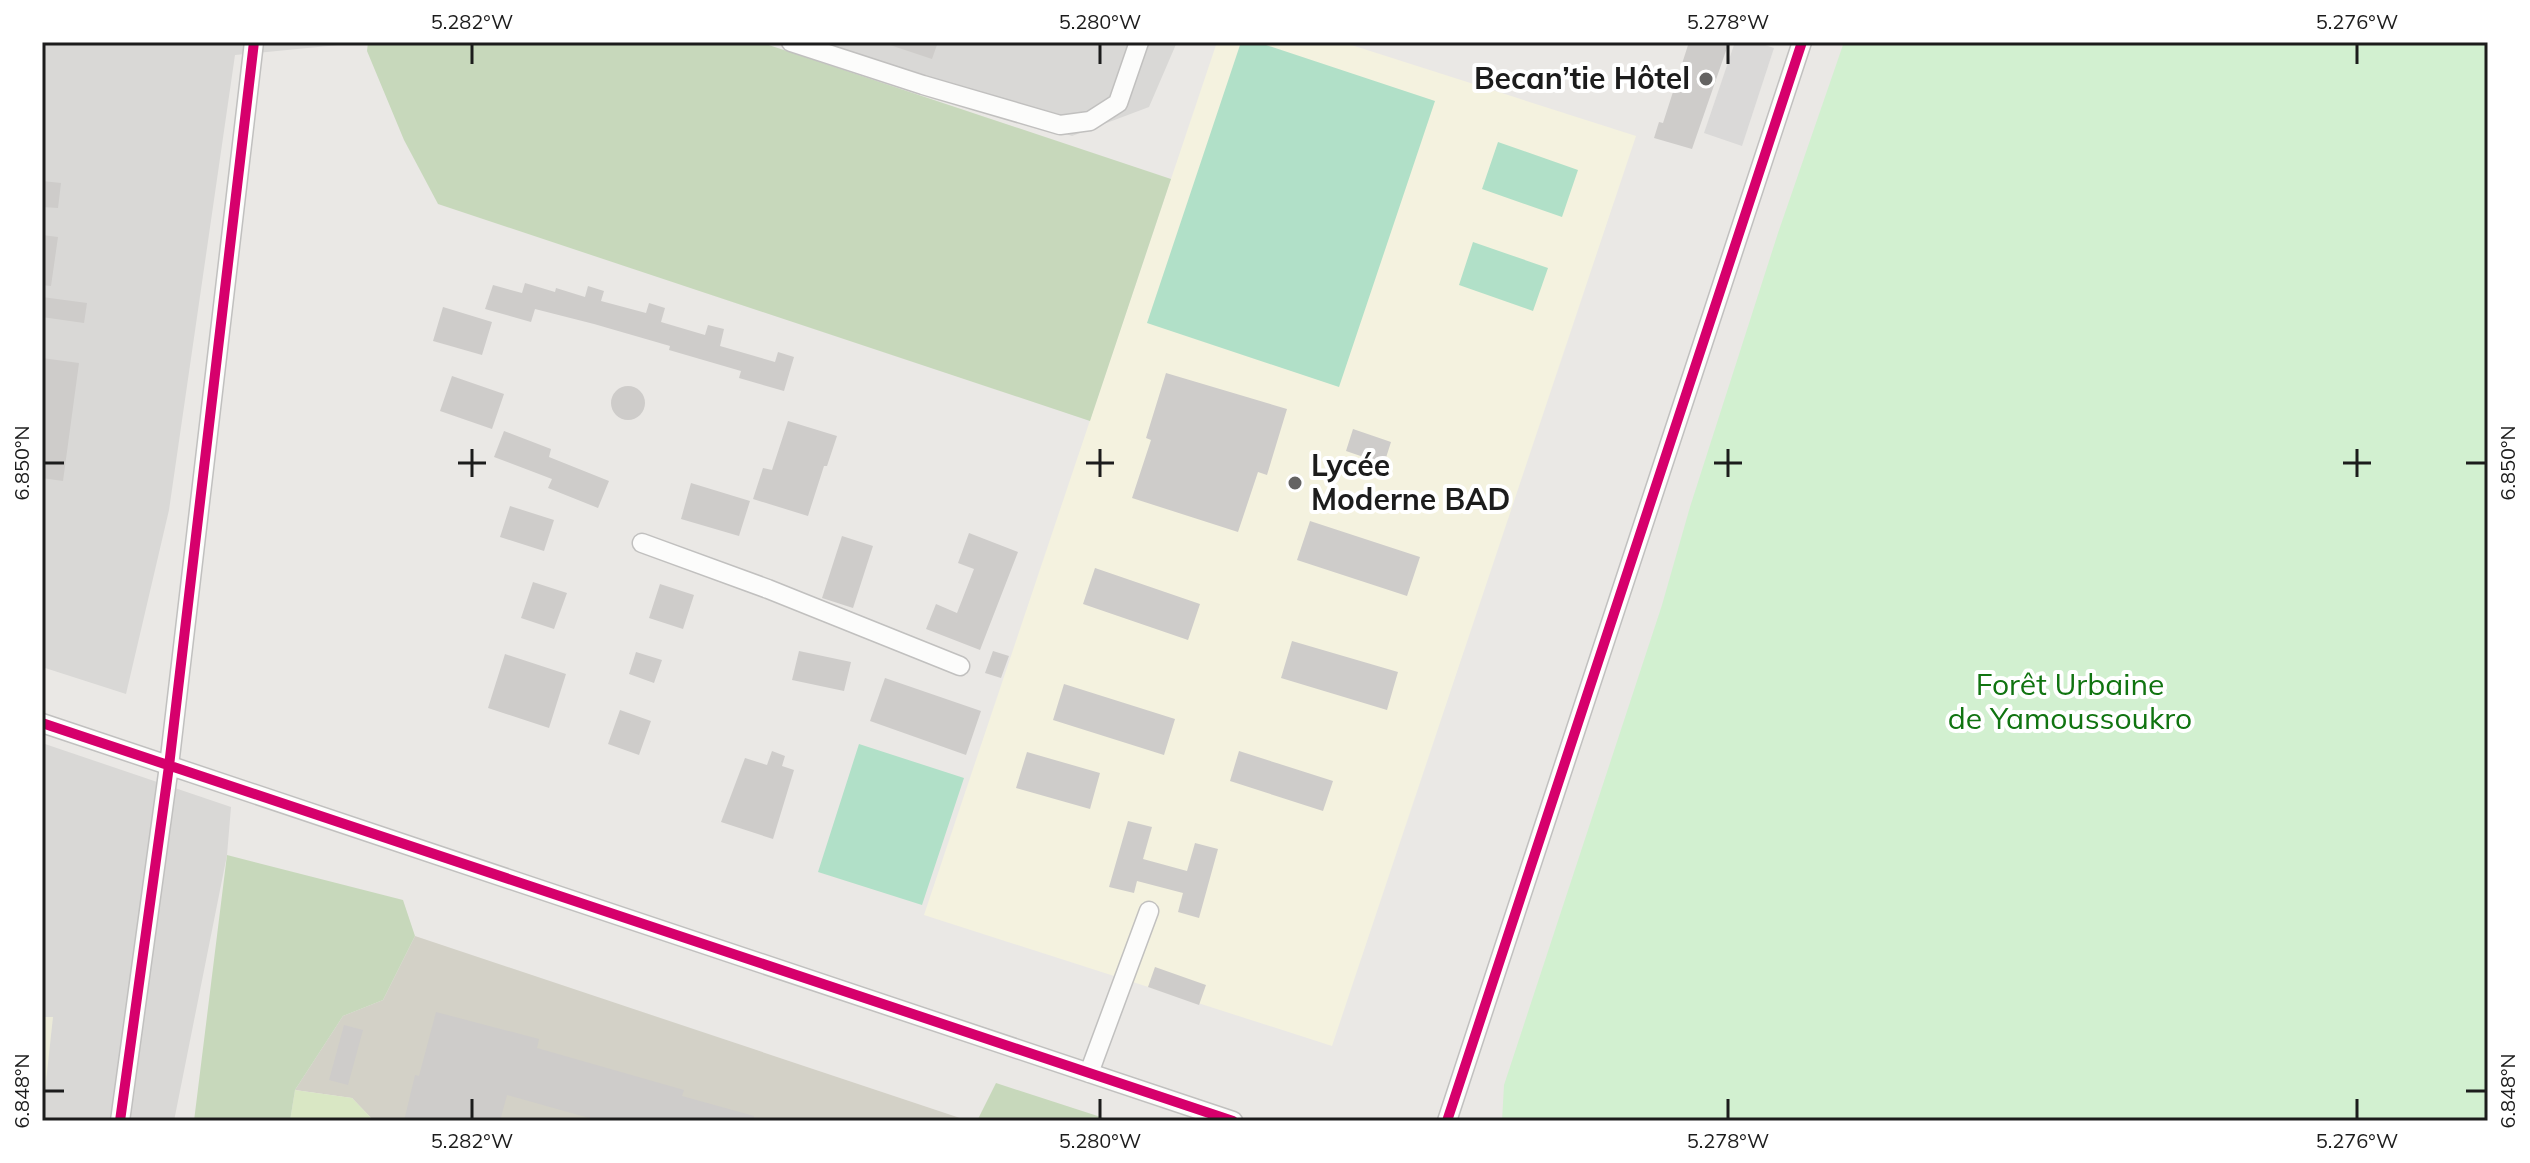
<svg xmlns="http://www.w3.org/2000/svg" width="2530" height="1163" viewBox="0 0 2530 1163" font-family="Mulish,sans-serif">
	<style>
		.residential { fill: #d9d8d6 }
		.education { fill: #f4f2df }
		.construction { fill: #d3d1c7 }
		.farmland { fill: #ebead8 }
		.grass { fill: #d9e7c4 }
		.forest { fill: #c7d8bb }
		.park { fill: #d2f0d0 }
		.pitch { fill: #b1e0c8 }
		.parking { fill: #dad9d8 }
		.building { fill: #ceccca }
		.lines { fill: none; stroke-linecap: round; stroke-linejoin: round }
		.minor-casing { stroke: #c1c0bf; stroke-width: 21 }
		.minor { stroke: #fcfcfb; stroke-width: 18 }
		.cycleway-casing { stroke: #fff; stroke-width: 15 }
		.cycleway { stroke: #d6006c; stroke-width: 10 }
		.ticks { fill: none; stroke: #1c1c1c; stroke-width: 3 }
		.poi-dot { fill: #646362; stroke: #fff; stroke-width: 3 }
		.labels { text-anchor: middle; stroke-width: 8; stroke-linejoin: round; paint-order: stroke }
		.poi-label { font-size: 30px; font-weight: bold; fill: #1c1c1c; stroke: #fff; text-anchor: end }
		.park-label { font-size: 30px; fill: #107410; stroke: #fff }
		.neatline { fill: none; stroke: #1c1c1c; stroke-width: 3 }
		.ticks-label { font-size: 20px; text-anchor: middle; fill: #1c1c1c }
	</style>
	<rect width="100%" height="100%" fill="#eae8e5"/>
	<path class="residential" d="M42,42H339L338,45L235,55L169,510L126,694L42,667Z
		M779,42H1177L1149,107L1072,136Z
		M42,743L231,807L227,855L174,1121H42Z"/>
	<path class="education" d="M1217,42H1342L1636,136L1332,1046L924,915Z"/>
	<path class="construction" d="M415,936L969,1121H374L352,1098L295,1090L343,1016L383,1000Z"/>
	<path class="farmland" d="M42,1017H53L42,1118Z"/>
	<path class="grass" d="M295,1090L352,1098L374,1121H290Z"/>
	<path class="forest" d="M368,42H760L1171,179L1090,421L438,204L404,140L367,51Z
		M227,855L403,900L415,936L383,1000L343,1016L295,1090L290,1121H194Z
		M996,1083L1113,1121H977Z"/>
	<path class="park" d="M1844,42H2488V1121H1502L1504,1085L1662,605L1690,507L1778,233Z"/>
	<path class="pitch" d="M1241,42H1257L1435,101L1339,387L1147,323Z
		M1498,142L1578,170L1562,217L1482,189Z
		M1473,242L1548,268L1533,311L1459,285Z
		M859,744L964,778L922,905L818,872Z"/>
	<path class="parking" d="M1735,42H1756L1774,48L1742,146L1704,133Z"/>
	<path class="building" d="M890,42H938L932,59L890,45Z
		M1689,42H1729L1692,149L1654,138L1659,122L1663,123Z
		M42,181L61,183L58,208L42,207Z
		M42,235L58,237L51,286L42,285Z
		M525,283L555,292L556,288L585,297L588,286L604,291L601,301L646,313L649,303L665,308L661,322L705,335L708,325L724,329L720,346L775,362L778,352L794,357L784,391L739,378L741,371L669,350L670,346L594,324L535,309L531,322L485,309L493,285L522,293Z
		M42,297L87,303L84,323L42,317Z
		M443,307L492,322L482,355L433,341Z
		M42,358L79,363L63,481L42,478Z
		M1166,373L1287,409L1267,475L1258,472L1238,532L1132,498L1151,440L1146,438Z
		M452,376L504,394L492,429L440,411Z
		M611 403a17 17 0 1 1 34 0a17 17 0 1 1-34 0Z
		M788,421L837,436L827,466H824L808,516L753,499L763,468L772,470Z
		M1353,429L1391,442L1384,464L1346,451Z
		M504,431L551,449L549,457L609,481L598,508L548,488L552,479L494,457Z
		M691,483L750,501L739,536L681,519Z
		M510,506L554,520L544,551L500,537Z
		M1310,521L1420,557L1407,596L1297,560Z
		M969,533L1018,552L980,650L926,629L936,604L957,613L974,569L958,563Z
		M842,536L873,546L853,608L822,598Z
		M1095,568L1200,604L1188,640L1083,604Z
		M533,582L567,593L554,629L521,618Z
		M660,584L694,595L683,629L649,618Z
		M1292,641L1398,672L1387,710L1281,678Z
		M799,651L851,662L844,691L792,680Z
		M993,651L1009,656L1001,678L985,673Z
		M636,652L662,660L654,683L629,674Z
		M505,654L566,674L549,728L488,708Z
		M885,678L981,711L966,755L870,721Z
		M1064,684L1175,719L1164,755L1053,720Z
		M620,710L651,721L639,755L608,744Z
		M772,751L785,756L782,766L794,770L773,839L721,822L745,758L767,765Z
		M1239,751L1333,781L1323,811L1230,781Z
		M1027,752L1100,773L1090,809L1016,788Z
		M1128,821L1152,827L1143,859L1187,871L1195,843L1218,849L1199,918L1178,912L1183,893L1137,881L1134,893L1109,887Z
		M1155,967L1206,985L1199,1005L1148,987Z
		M436,1012L539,1039L537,1048L684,1090L682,1096L754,1116V1121H600L507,1095L500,1121H404L415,1075L419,1076Z
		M344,1025L363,1030L348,1085L329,1080Z"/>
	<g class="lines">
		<defs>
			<path id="minor" d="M791,42L923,85L1060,125L1090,121L1118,103L1139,42
				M642,543L768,589L960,666
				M42,723L1233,1121
				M1089,1073L1149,911
				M120,1121L169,766L254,42
				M1447,1121L1802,42"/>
		</defs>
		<use href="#minor" class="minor-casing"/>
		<use href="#minor" class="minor"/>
		<defs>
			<path id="cycleway" d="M42,723L1233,1121
				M120,1121L169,766L254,42
				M1447,1121L1802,42"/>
		</defs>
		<use href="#cycleway" class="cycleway-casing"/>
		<use href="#cycleway" class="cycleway"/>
	</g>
	<path class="ticks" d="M472,44V64M1100,44V64M1728,44V64M2357,44V64M472,449V477M1100,449V477M1728,449V477M2357,449V477M44,463H64M458,463H486M1086,463H1114M1714,463H1742M2343,463H2371M2466,463H2486M44,1091H64M2466,1091H2486M472,1099V1119M1100,1099V1119M1728,1099V1119M2357,1099V1119"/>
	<g class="poi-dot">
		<circle cx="1706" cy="79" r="8"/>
		<circle cx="1295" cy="483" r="8"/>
	</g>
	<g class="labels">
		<g class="poi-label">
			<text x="1690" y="89">Becan’tie Hôtel</text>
			<text x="1311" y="476" text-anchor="start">Lycée<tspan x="1311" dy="34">Moderne BAD</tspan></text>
		</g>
		<g class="park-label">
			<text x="2070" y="695">Forêt Urbaine<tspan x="2070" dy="34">de Yamoussoukro</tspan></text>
		</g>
	</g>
	<rect width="2530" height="1163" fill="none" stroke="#ffffff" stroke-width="88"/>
	<rect x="44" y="44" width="2442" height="1075" class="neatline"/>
	<g class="ticks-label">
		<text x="472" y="29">5.282°W</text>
		<text x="1100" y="29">5.280°W</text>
		<text x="1728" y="29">5.278°W</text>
		<text x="2357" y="29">5.276°W</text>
		<text transform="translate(22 463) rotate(-90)" y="7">6.850°N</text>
		<text transform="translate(2508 463) rotate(-90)" y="7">6.850°N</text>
		<text transform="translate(22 1091) rotate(-90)" y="7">6.848°N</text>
		<text transform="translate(2508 1091) rotate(-90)" y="7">6.848°N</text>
		<text x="472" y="1148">5.282°W</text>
		<text x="1100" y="1148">5.280°W</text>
		<text x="1728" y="1148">5.278°W</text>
		<text x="2357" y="1148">5.276°W</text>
	</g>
</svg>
